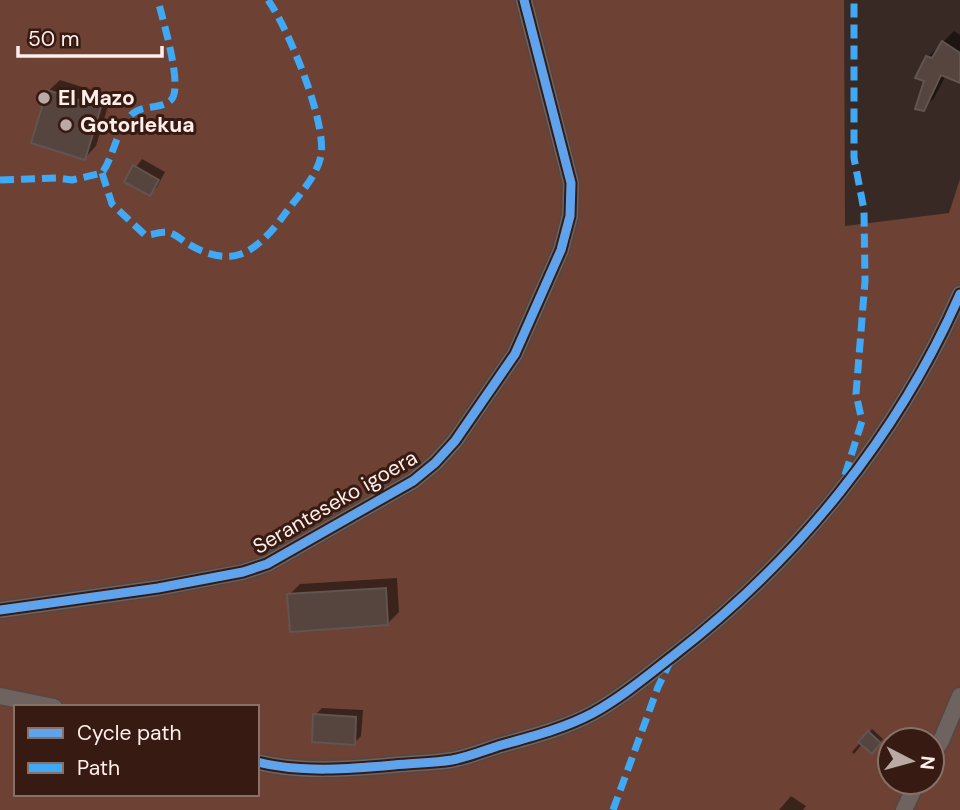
<svg xmlns="http://www.w3.org/2000/svg" width="960" height="810" viewBox="0 0 960 810" font-family="'DM Sans',sans-serif">
	<style>
		.green { fill: #6d4234; fill-rule: evenodd }
		.shadow { fill: #0007 }
		.building { fill: #56443e; stroke: #625450; stroke-width: 2 }
		.lines { fill: none; stroke-linecap: round; stroke-linejoin: round }
		.minor-casing { stroke: #544743; stroke-width: 19 }
		.minor { stroke: #6f635f; stroke-width: 16 }
		.quiet { stroke: #3fa9f5; stroke-width: 7; stroke-dasharray: 14 7; stroke-linecap: butt }
		.cycleway-casing { stroke: #371b12; stroke-width: 13 }
		.cycleway { stroke: #60a3ed; stroke-width: 9 }
		.poi-dot { fill: #baaaa5; stroke: #371b12; stroke-width: 2.5 }
		.labels { text-anchor: middle; stroke-width: 6; stroke-linejoin: round; paint-order: stroke }
		.poi-label { font-size: 21px; font-weight: bold; fill: #ffefea; stroke: #371b12; text-anchor: start }
		.street-label { font-size: 21px; fill: #ffefea; stroke: #371b12 }
	</style>
	<rect width="100%" height="100%" fill="#392924"/>
	<path class="green" d="M0,0H844L845,226L949,213L960,179V810H0ZM16,707H257V794H16ZM890,740H932V782H890Z"/>
	<path class="shadow" d="M954,31L960,35V81L946,75L934,98L923,109L928,57Z
		M60,80L111,96L96,146L85,158L48,91Z
		M142,159L165,172L157,187L150,194L126,181Z
		M397,578L399,612L387,624L289,595L300,584Z
		M322,708L363,710L361,736L354,743L315,715Z
		M872,729L883,739L872,751L863,743L854,754L852,752Z
		M791,796L806,806L803,810H779Z"/>
	<path class="building" d="M942,41L960,53V83L941,75L924,111L915,109L924,81L915,78L926,56L932,58Z
		M47,90L101,107L85,160L31,143Z
		M133,165L159,180L150,196L124,182Z
		M386,588L388,625L290,632L287,594Z
		M313,714L356,717L355,745L312,742Z
		M868,731L881,743L872,754L858,742Z"/>
	<g class="lines">
		<defs>
			<path id="minor" d="M0,610L158,588L243,572L267,564L413,481L435,463L455,441L515,354L561,250L570,216L571,183L524,0
				M0,696L54,707
				M932,755L941,741L960,696
				M257,762C300,773 350,769 394,765C413,763 433,763 452,760C468,757 483,751 498,746C530,737 563,729 593,713C622,697 648,675 674,655C797,560 898,436 960,294
				M904,810L917,782"/>
		</defs>
		<use href="#minor" class="minor-casing"/>
		<use href="#minor" class="minor"/>
		<path class="quiet" d="M102,173L112,204L145,235C152,235 160,232 166,232C174,233 179,238 185,242C201,252 222,261 241,254C258,248 274,229 284,215C297,197 316,178 321,156C327,122 288,28 268,0
			M0,180L58,178L72,180L102,173C114,156 116,130 131,115C142,104 160,110 171,100C184,88 162,18 158,0
			M845,475L862,421L856,394L865,281L864,210L854,158V0
			M613,810L658,687L670,662"/>
		<defs>
			<path id="cycleway" d="M0,610L158,588L243,572L267,564L413,481L435,463L455,441L515,354L561,250L570,216L571,183L524,0
				M257,762C300,773 350,769 394,765C413,763 433,763 452,760C468,757 483,751 498,746C530,737 563,729 593,713C622,697 648,675 674,655C797,560 898,436 960,294"/>
		</defs>
		<use href="#cycleway" class="cycleway-casing"/>
		<use href="#cycleway" class="cycleway"/>
	</g>
	<g class="poi-dot">
		<circle cx="44" cy="98" r="7"/>
		<circle cx="66" cy="125" r="7"/>
	</g>
	<g class="labels">
		<g class="poi-label">
			<text x="58" y="105">El Mazo</text>
			<text x="80" y="132">Gotorlekua</text>
		</g>
		<g class="street-label">
			<text transform="translate(335 502) rotate(-30)" y="7">Seranteseko igoera</text>
		</g>
	</g>
	<rect x="14" y="705" width="245" height="91" fill="#371b12" stroke="#877068" stroke-width="2"/>
	<rect x="28" y="728" width="35" height="10" fill="#60a3ed" stroke="#877068" stroke-width="2"/>
	<text x="77" y="740" font-size="21" fill="#ffefea">Cycle path</text>
	<rect x="28" y="763" width="35" height="10" fill="#3fa9f5" stroke="#877068" stroke-width="2"/>
	<text x="77" y="775" font-size="21" fill="#ffefea">Path</text>
	<g transform="translate(911 761) rotate(96)"><circle r="33" fill="#371b12" stroke="#877068" stroke-width="2"/>
	<path d="M0-5L12 26L0 18L-12 26Z" fill="#baaaa5"/>
	<text y="-10" font-size="19" font-weight="bold" text-anchor="middle" fill="#ffefea">N</text>
	</g>
	<path d="M18 46v10h144v-10" fill="none" stroke="#ffefea" stroke-width="3.5"/>
	<text x="28" y="46" font-size="21" fill="#ffefea" stroke="#371b12" stroke-width="5" paint-order="stroke">50 m</text>
</svg>
